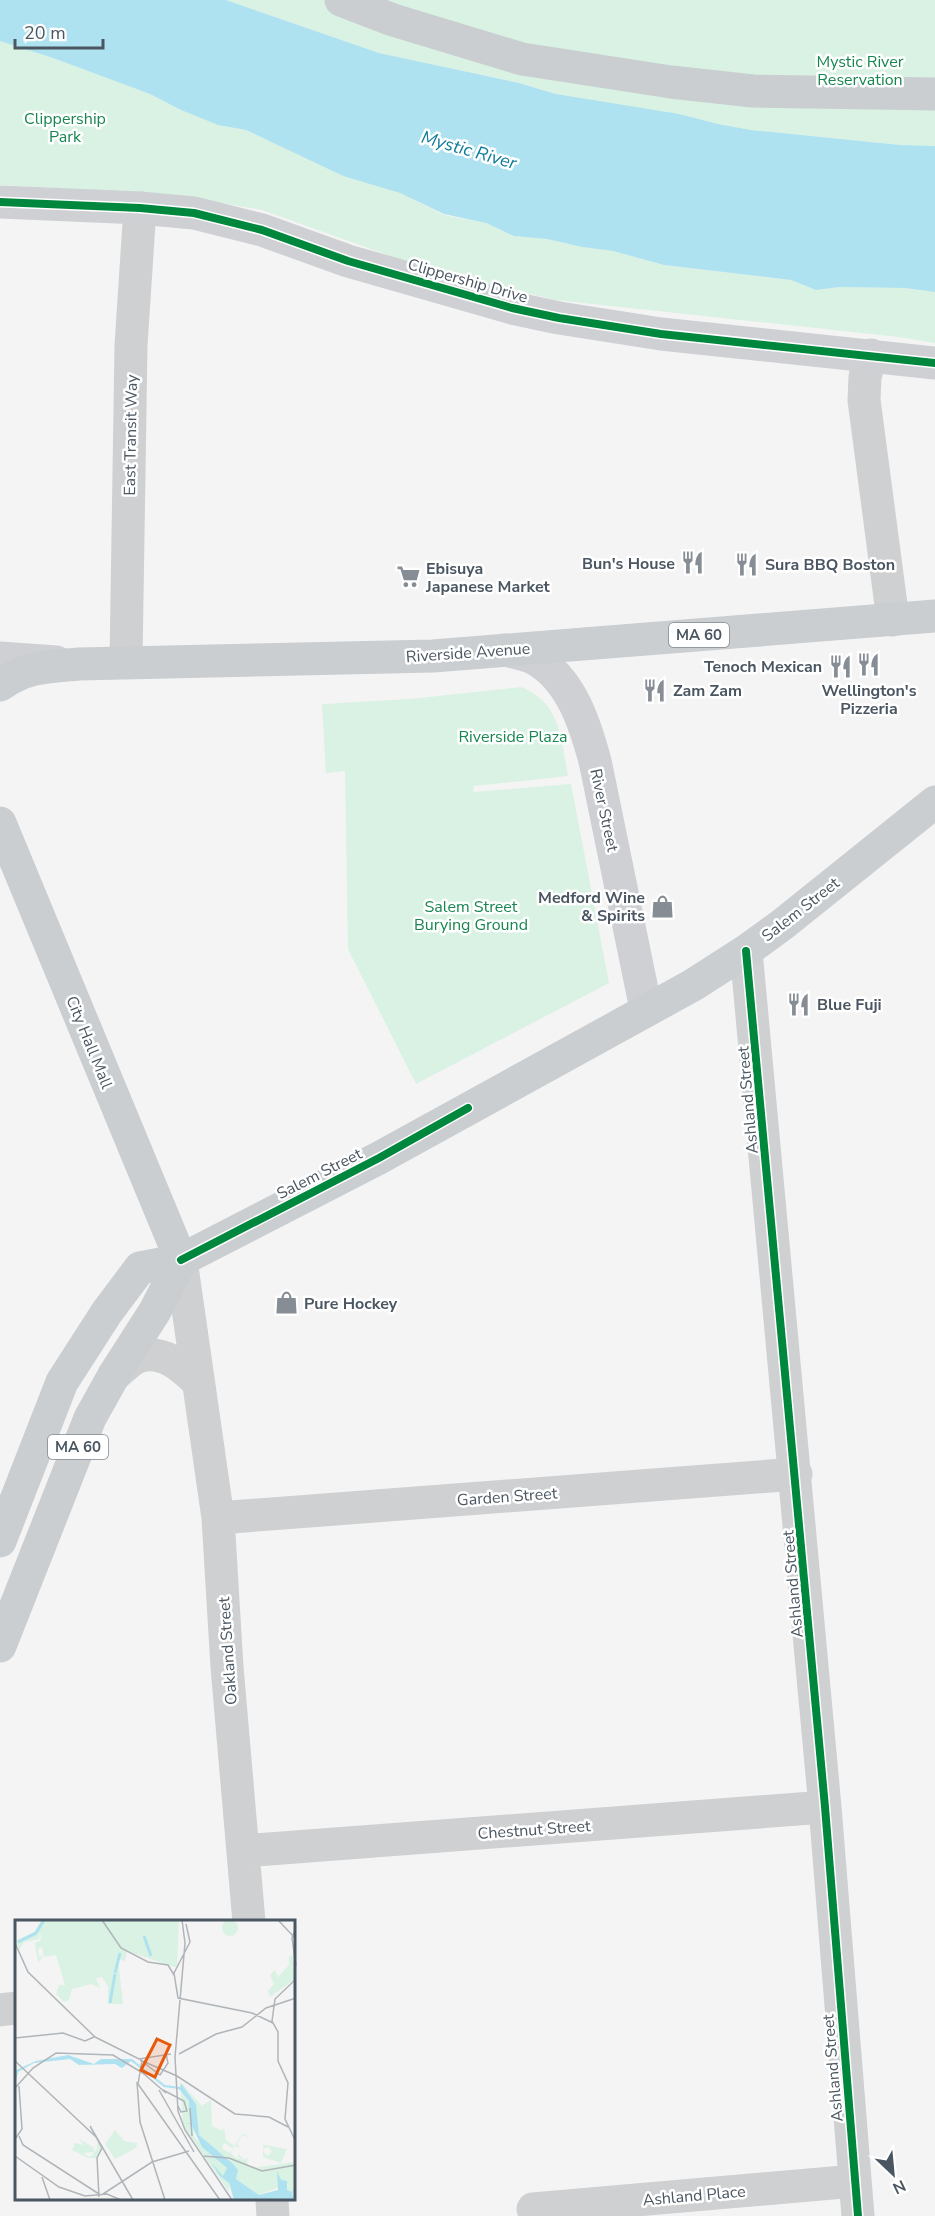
<svg xmlns="http://www.w3.org/2000/svg" width="935" height="2216" viewBox="0 0 935 2216" font-family="'Nunito Sans',sans-serif">
	<style>
		.green { fill: #d9f2e3 }
		.water { fill: #aee2f0 }
		.lines { fill: none; stroke-linecap: round; stroke-linejoin: round }
		.street { stroke: #ced0d2; stroke-width: 33 }
		.secondary { stroke: #ced0d4; stroke-width: 33 }
		.primary { stroke: #caced1; stroke-width: 33 }
		.cycleway-casing { stroke: #fff; stroke-width: 11 }
		.cycleway { stroke: #00873e; stroke-width: 8 }
		.labels { text-anchor: middle; stroke-width: 5; stroke-linejoin: round; paint-order: stroke }
		.shield { fill: #fff; stroke: #808990; stroke-width: 1.5 }
		.shield-label { font-size: 15px; font-weight: bold; fill: #4a5661 }
		.park-label { font-size: 16px; fill: #17864f; stroke: #fff }
		.street-label { font-size: 16px; fill: #4a5661; stroke: #fff }
		.poi-label { font-size: 16px; font-weight: bold; fill: #4a5661; stroke: #fff; text-anchor: start }
		.water-label { font-size: 18px; font-style: italic; fill: #0c7c9b; stroke: #fff }
		.inset-river { fill: none; stroke: #aee2f0; stroke-width: 3 }
		.inset-road { fill: none; stroke: #b0b5b9; stroke-width: 1.5 }
		.view { fill: #e8590c; fill-opacity: 0.15; stroke: #e8590c; stroke-width: 3 }
		.inset-edge { fill: none; stroke: #4a5661; stroke-width: 3 }
	</style>
	<rect width="100%" height="100%" fill="#f4f4f4"/>
	<path class="green" d="M226,0H935V146L900,145L751,130L556,94L519,83L379,53Z
		M0,41L53,58L150,94L181,110L218,125L246,130L343,176L400,193L444,215L486,223L514,236L547,239L582,247L613,251L664,265L791,280L816,290L840,287L905,288L935,292V343L899,337L556,300L481,282L410,263L262,210L210,201L149,193L0,185Z
		M521,687C561,703 561,739 568,776L474,786L473,792L571,784L609,983L416,1084L348,949L345,771L326,773L322,704L410,699Z"/>
	<path class="water" d="M0,0H226L379,53L519,83L556,94L679,114L718,124L751,130L900,145L935,146V292L905,288L840,287L816,290L791,280L664,265L613,251L582,247L547,239L514,236L486,223L444,214L400,193L343,176L246,130L218,125L181,110L150,94L53,58L0,41Z"/>
	<g class="lines">
		<path class="street" d="M871,355L865,377L864,400L893,620
			M126,662L131,345L140,208
			M746,951L825,1807L858,2216
			M181,1260L218,1518L227,1667L249,1922
			M114,1375C121,1370 130,1360 138,1357C162,1348 182,1367 198,1382
			M218,1518L796,1474
			M243,1851L825,1807
			M0,2010L16,2008
			M272,2200L273,2216
			M533,2209L855,2181"/>
		<path class="secondary" d="M0,202L140,208L194,213L262,230L348,261L512,308L559,318L661,334L935,363
			M504,650C514,652 526,654 535,659C571,679 585,724 595,761L646,1009
			M0,658L56,662"/>
		<path class="primary" d="M341,0L393,20L522,59L671,82L753,91L935,94
			M0,685C28,666 46,667 79,664L433,656L935,616
			M0,823L181,1260
			M0,1541L62,1382L107,1312L140,1268L181,1260L379,1158L693,985L746,951L783,924L935,802
			M0,1646L90,1418L114,1375L155,1311L181,1260"/>
		<defs>
			<path id="cycleway" d="M0,202L140,208L194,213L262,230L348,261L512,308L559,318L661,334L935,363
				M746,951L825,1807L858,2216
				M181,1260L379,1158L468,1108"/>
		</defs>
		<use href="#cycleway" class="cycleway-casing"/>
		<use href="#cycleway" class="cycleway"/>
	</g>
	<defs>
		<symbol id="restaurant-bare" viewBox="-9 -9 18 18"><path d="M-5-6h1v4h1v-4h1v4h1v-4h1v5L-1.5 .5V6h-2V.5L-5-1ZM5-6V6H3V1.5H1.5Q1.5-4 5-6Z" fill="#868d94" stroke="#fff" stroke-width="2.5" paint-order="stroke"/></symbol>
		<symbol id="supermarket-bare" viewBox="-9 -9 18 18"><path d="M-6-5.5h2.5l.6 2H6L4.5 2H-2.5L-4.4-4H-6ZM-1.5 3.2a1.3 1.3 0 1 0 .1 0ZM3 3.2a1.3 1.3 0 1 0 .1 0Z" fill="#868d94" stroke="#fff" stroke-width="2.5" paint-order="stroke"/></symbol>
		<symbol id="shop-bare" viewBox="-9 -9 18 18"><path d="M-5-2.5h2.3a2.7 3.5 0 0 1 5.4 0H5L5.5 6h-11ZM-1.5-2.5h3a1.5 2.3 0 0 0-3 0Z" fill="#868d94" stroke="#fff" stroke-width="2.5" paint-order="stroke"/></symbol>
	</defs>
	<g fill-rule="evenodd">
		<use href="#restaurant-bare" x="676" y="546" width="33" height="33"/>
		<use href="#restaurant-bare" x="730" y="548" width="33" height="33"/>
		<use href="#supermarket-bare" x="392" y="560" width="33" height="33"/>
		<use href="#restaurant-bare" x="852" y="648" width="33" height="33"/>
		<use href="#restaurant-bare" x="824" y="650" width="33" height="33"/>
		<use href="#restaurant-bare" x="638" y="674" width="33" height="33"/>
		<use href="#shop-bare" x="646" y="890" width="33" height="33"/>
		<use href="#restaurant-bare" x="782" y="988" width="33" height="33"/>
		<use href="#shop-bare" x="270" y="1286" width="33" height="33"/>
	</g>
	<g class="labels">
		<g class="shield">
			<rect x="669" y="623" width="60" height="24" rx="4.5"/>
			<rect x="48" y="1435" width="60" height="24" rx="4.5"/>
		</g>
		<g class="shield-label">
			<text x="699" y="640">MA 60</text>
			<text x="78" y="1452">MA 60</text>
		</g>
		<g class="park-label">
			<text x="860" y="67">Mystic River<tspan x="860" dy="18">Reservation</tspan></text>
			<text x="65" y="124">Clippership<tspan x="65" dy="18">Park</tspan></text>
			<text x="513" y="742">Riverside Plaza</text>
			<text x="471" y="912">Salem Street<tspan x="471" dy="18">Burying Ground</tspan></text>
		</g>
		<g class="street-label">
			<text transform="translate(468 280) rotate(16)" y="6">Clippership Drive</text>
			<text transform="translate(130 435) rotate(-89)" y="6">East Transit Way</text>
			<text transform="translate(468 652) rotate(-4)" y="6">Riverside Avenue</text>
			<text transform="translate(605 810) rotate(78)" y="6">River Street</text>
			<text transform="translate(800 909) rotate(-38)" y="6">Salem Street</text>
			<text transform="translate(90 1042) rotate(68)" y="6">City Hall Mall</text>
			<text transform="translate(747 1100) rotate(-95)" y="6">Ashland Street</text>
			<text transform="translate(319 1173) rotate(-27)" y="6">Salem Street</text>
			<text transform="translate(507 1496) rotate(-4)" y="6">Garden Street</text>
			<text transform="translate(792 1584) rotate(-95)" y="6">Ashland Street</text>
			<text transform="translate(227 1651) rotate(-94)" y="6">Oakland Street</text>
			<text transform="translate(534 1829) rotate(-4)" y="6">Chestnut Street</text>
			<text transform="translate(832 2068) rotate(-95)" y="6">Ashland Street</text>
			<text transform="translate(694 2195) rotate(-5)" y="6">Ashland Place</text>
		</g>
		<g class="poi-label">
			<text x="675" y="569" text-anchor="end">Bun's House</text>
			<text x="765" y="570">Sura BBQ Boston</text>
			<text x="426" y="574">Ebisuya<tspan x="426" dy="18">Japanese Market</tspan></text>
			<text x="822" y="672" text-anchor="end">Tenoch Mexican</text>
			<text x="673" y="696">Zam Zam</text>
			<text x="869" y="696" text-anchor="middle">Wellington's<tspan x="869" dy="18">Pizzeria</tspan></text>
			<text x="645" y="903" text-anchor="end">Medford Wine<tspan x="645" dy="18">&amp; Spirits</tspan></text>
			<text x="817" y="1010">Blue Fuji</text>
			<text x="304" y="1309">Pure Hockey</text>
		</g>
		<g class="water-label">
			<text transform="translate(469 150) rotate(16)" y="6">Mystic River</text>
		</g>
	</g>
	<g transform="translate(15 1920)">
		<rect width="280" height="280" fill="#f4f4f4"/>
		<path d="M207 8a8 8 0 1 1 16 0a8 8 0 1 1-16 0ZM27,0H164L162,48L112,31L110,41L103,39L108,84H93V67L87,57L81,58L85,68L76,64L57,69L54,80L49,82L41,74L44,65H50L41,35L29,37L27,27L23,29L24,36H28L23,43L20,23L26,20L25,12L24,19L9,22L5,29L0,21L19,12ZM278,35L279,46L274,47H280V59L255,77L253,71L259,64L255,55L260,50L263,57L274,45V36ZM164,160L187,186L196,180L197,206L207,211L209,208L211,220L219,226L217,228L209,223L207,228L215,233L227,214H228L232,216V217L227,215L222,224L225,228L220,226L216,233L221,238L229,240L223,237V234L230,240L233,237L232,245L238,248L280,242V278L271,269L273,264L267,269L264,267L244,275L221,259L222,250L184,215L181,183ZM166,170L176,184L179,217L213,249L210,256H205L214,263V272L168,206ZM100,210L109,221L122,223L121,228L100,239L90,224ZM63,218L79,228V232L68,233L75,237L82,229V221L86,228L82,238H73L57,230L60,223L69,225ZM249,220V225L272,229L266,243L248,237V231L252,236L257,232L253,227L248,229Z" fill="#d9f2e3"/>
		<path d="M53,135L79,144L86,139H117L150,165L165,167L166,163L181,184L184,215L218,244L223,250L221,259L244,275L263,270L262,251L266,260L272,261V270L277,272L280,263L277,274L280,280H219L214,263L205,256L196,242L208,256L212,248L187,227L176,204L170,203H175L174,181L164,169L149,167L116,141L107,148L100,144L64,145L55,139L19,143L3,152L0,165L1,150L21,141Z" fill="#aee2f0"/>
		<path class="inset-river" d="M129,16L136,36M3,22L21,13L29,0M100,53L105,33M95,83L100,54"/>
		<path class="inset-road" d="M87,0L106,28L133,42L153,45L159,55M167,0L170,23L160,137L163,191L170,210L217,280M263,0L279,17M171,4L175,22L159,53L163,78L237,93L258,103M281,7L277,18L281,46M0,23L13,52L80,117M281,59L260,79L257,101L263,112V141L273,163L270,199L281,222M80,117L124,139L156,134M0,118L48,113L70,121L79,117M164,134L201,114L227,107L251,88L281,78M125,140L162,156L220,194L254,197L273,207M125,140L145,155L153,143L151,134M127,140L123,164L205,280M0,141L81,217L87,228L82,238L84,277M129,154L151,173M122,162L125,202L150,280M0,168L18,148L41,133L98,135L131,155M144,170L179,232M148,170L169,181L172,191L166,192L163,186M175,188L177,216M75,206L118,280M4,216L8,225L84,274M0,219L7,209L4,166M0,236L44,267L70,276L92,274L106,280M187,236L214,238L247,251L281,245M27,257L35,280M88,274L137,242L174,231"/>
		<path class="view" d="M142,119L155,125L140,157L126,150Z"/>
		<rect width="280" height="280" class="inset-edge"/>
	</g>
	<g transform="translate(893 2174) rotate(154)" stroke="#ffffff" stroke-width="4.5" paint-order="stroke">
	<path d="M0-4.5L10 22L0 15L-10 22Z" fill="#4a5661"/>
	<text y="-9" font-size="16" font-weight="bold" text-anchor="middle" fill="#4a5661">N</text>
	</g>
	<path d="M15 39v9h88v-9" fill="none" stroke="#4a5661" stroke-width="3"/>
	<text x="24" y="39" font-size="18" fill="#4a5661" stroke="#ffffff" stroke-width="4.5" paint-order="stroke">20 m</text>
</svg>
